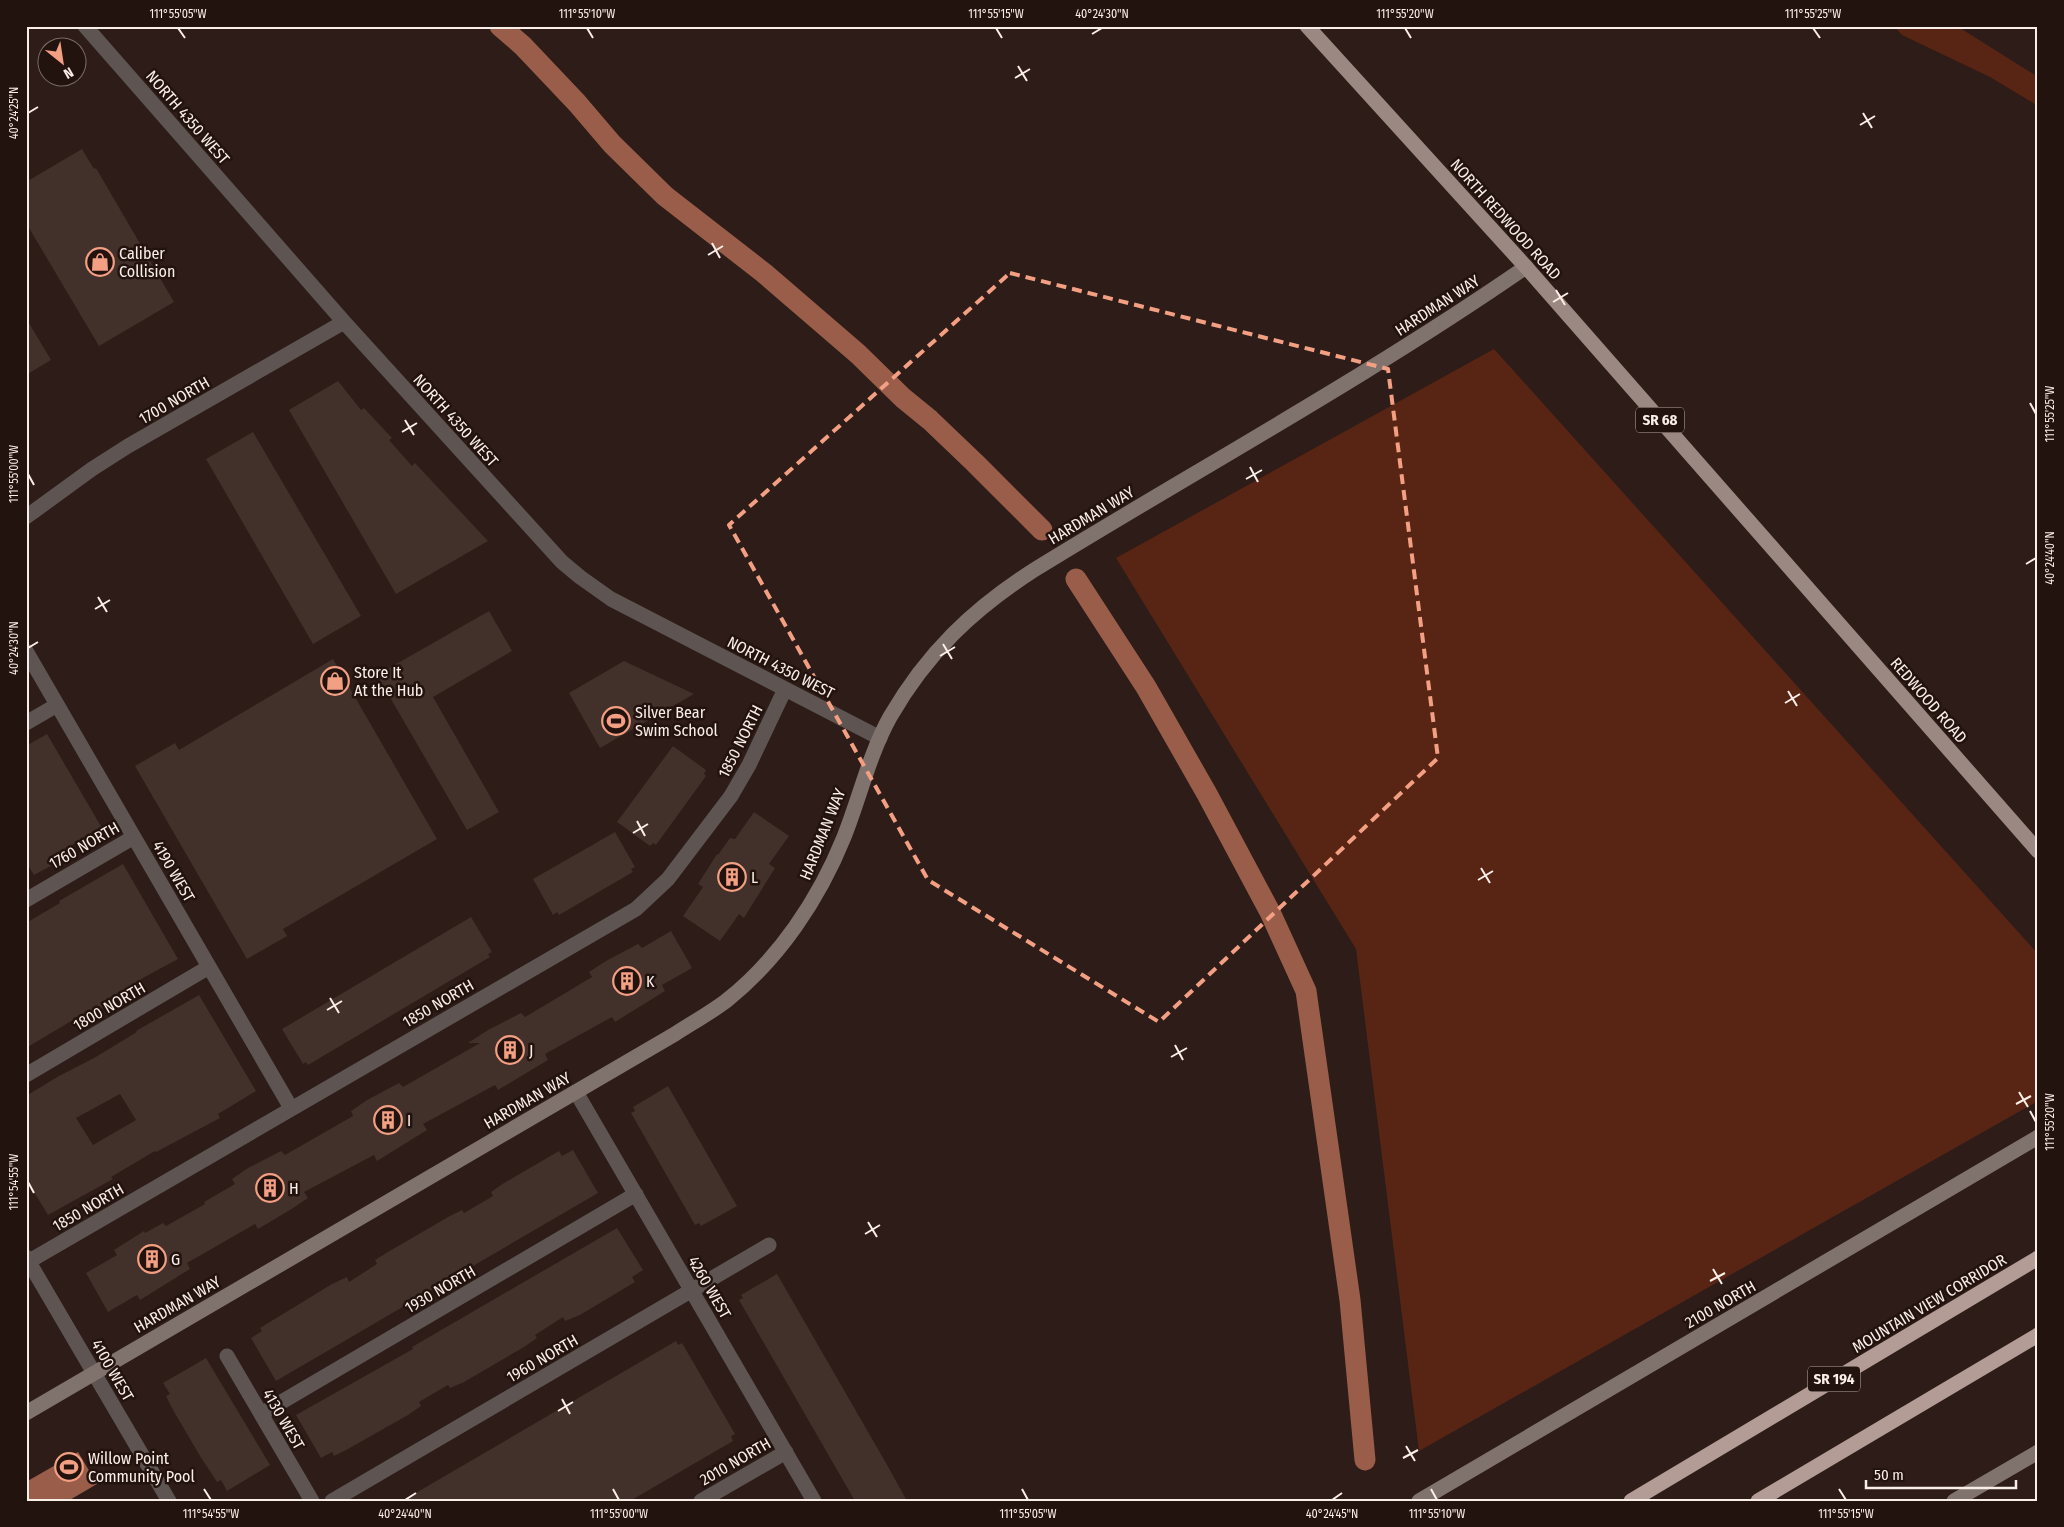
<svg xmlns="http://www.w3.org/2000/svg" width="2064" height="1527" viewBox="0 0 2064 1527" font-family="'Fira Sans Condensed',sans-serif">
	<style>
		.green { fill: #582514 }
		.water { fill: #9a5d49 }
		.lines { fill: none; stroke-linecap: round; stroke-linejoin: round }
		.canal { stroke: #9a5d49; stroke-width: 21 }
		.building { fill: #42302a; fill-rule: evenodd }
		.street { stroke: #5e5552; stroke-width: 15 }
		.secondary { stroke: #80726d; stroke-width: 15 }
		.primary { stroke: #9b8882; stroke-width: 15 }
		.highway { stroke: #b39c95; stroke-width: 15 }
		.marked { fill: none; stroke: #f39f83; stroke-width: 4; stroke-dasharray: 10 6; stroke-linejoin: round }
		.ticks { fill: none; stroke: #faeee9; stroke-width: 2 }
		.labels { text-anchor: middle; stroke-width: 5; stroke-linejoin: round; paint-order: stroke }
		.shield { fill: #23130e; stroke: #baaca7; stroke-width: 1 }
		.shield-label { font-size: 15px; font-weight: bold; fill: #faeee9 }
		.street-label { font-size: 16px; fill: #faeee9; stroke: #23130e }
		.poi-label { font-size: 16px; fill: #faeee9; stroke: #23130e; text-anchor: start }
		.neatline { fill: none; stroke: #faeee9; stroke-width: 2 }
		.ticks-label { font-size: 12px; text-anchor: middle; fill: #faeee9 }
	</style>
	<rect width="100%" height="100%" fill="#2d1c17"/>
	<path class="green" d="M1894,26H1957L2038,77V106L1990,77L1902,35Z
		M1494,349L2038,954V1101L1419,1451L1356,949L1116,558Z"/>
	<path class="water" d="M78,1452L97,1484L68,1501H26V1482Z"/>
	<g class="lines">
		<path class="canal" d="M500,26L523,46L577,103L612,144L665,196L764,273L858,354L903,398L930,420L975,463L1042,530
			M1076,579L1146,687L1207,794L1270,912L1306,991L1350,1300L1365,1460"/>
	</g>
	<path class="building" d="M82,149L94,169L96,168L174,302L99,346L26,223V182Z
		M26,318L51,360L26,375Z
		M338,381L361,410L364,408L392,438L389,440L412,466L415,463L488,541L396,594L289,410Z
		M253,432L361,616L313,644L206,459Z
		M489,611L512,651L433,697L499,812L467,830L377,675Z
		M333,659L437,839L283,929L287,936L247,959L135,766L175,743L179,750Z
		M624,661L694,694L600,748L569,693Z
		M47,734L102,828L65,849L69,856L34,875L26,862V746Z
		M673,746L706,770L704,774L706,776L656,845L653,843L650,846L617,822Z
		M754,812L789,836L769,864L775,868L752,905L744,918L739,914L720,941L683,916L703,887L698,884L717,854L718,855L730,838L735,839Z
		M615,832L635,867L631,869L633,872L559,915L557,912L553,915L533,879Z
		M123,864L178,959L141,979L145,986L111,1006L110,1004L80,1022L78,1017L26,1048V923L60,903L59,901Z
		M471,917L492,952L488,954L490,957L308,1065L306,1062L303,1064L282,1029Z
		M671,931L692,968L662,985L665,991L615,1022L612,1017L545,1054L548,1060L498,1090L495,1085L423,1124L427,1130L377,1161L374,1155L304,1192L308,1198L290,1210L258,1229L255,1224L187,1263L190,1269L140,1300L137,1295L108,1312L86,1273L117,1255L114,1250L144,1231L145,1233L163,1223L166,1226L205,1204L204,1202L235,1184L232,1179L248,1168L281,1151L285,1155L353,1116L351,1111L367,1100L399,1083L403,1087L480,1043H468L488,1030L521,1013L525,1017L562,995L592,977L589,972L606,961L638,944L642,948Z
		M199,995L256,1091L218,1114L220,1118L156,1152L155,1151L111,1177L113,1179L48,1215L26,1179V1096L59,1076L94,1058L137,1032L136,1031ZM120,1094L136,1120L93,1145L76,1118Z
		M668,1086L737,1206L701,1226L699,1223L695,1225L631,1113L635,1111L633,1107Z
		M573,1150L598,1193L276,1381L251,1338L262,1331L260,1328L332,1284L347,1277L349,1282L377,1264L375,1260L388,1252L448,1217L462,1210L464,1213L493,1196L491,1192L504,1183L559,1151L562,1156Z
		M617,1228L643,1270L632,1277L635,1282L580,1315L565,1321L563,1317L535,1335L537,1338L524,1347L464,1382L450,1388L448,1385L419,1402L421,1406L408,1415L348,1449L334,1456L332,1452L321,1458L296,1415L413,1349L412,1347Z
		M777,1274L886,1463L907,1501H855L739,1300L743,1298L741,1295Z
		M676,1341L678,1345L682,1343L735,1434L731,1436L733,1441L630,1501H402Z
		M206,1358L270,1465L227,1491L221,1480L217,1482L200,1456L173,1410L166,1396L170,1394L163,1383Z"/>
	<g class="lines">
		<path class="street" d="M85,26L344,322L562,562L580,577L611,599L880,738
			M26,517L92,469L128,446L344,322
			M26,651L291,1108
			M26,723L57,705
			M26,900L134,837
			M26,1075L209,967
			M576,1092L814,1501
			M26,1257L169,1501
			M26,1263L636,909L668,879L731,796L749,765L785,689
			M227,1356L312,1501
			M261,1414L636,1194
			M332,1501L769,1245
			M701,1501L786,1452"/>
		<path class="secondary" d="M26,1413L675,1034C692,1023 710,1013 726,1001C779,959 819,899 844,837C860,797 869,755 890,717C927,653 972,610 1034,570C1198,469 1367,377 1526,267
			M1419,1501L2038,1137
			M1954,1501L2038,1452"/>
		<path class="primary" d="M1307,26L1526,267L2038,851"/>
		<path class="highway" d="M1631,1501L2038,1258
			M1758,1501L2038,1335"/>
	</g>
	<path class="marked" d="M1010,273L1388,369L1438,758L1159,1022L928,880L729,525Z"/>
	<path class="ticks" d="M178,28L185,38M587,28L593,38M996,28L1002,38M1405,28L1411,38M1813,28L1820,38M1092,34L1102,28M1018,66L1027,81M1015,78L1030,69M28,113L38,107M1863,113L1872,128M1860,125L1875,116M712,243L720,258M708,255L723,246M1556,290L1565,305M1553,302L1568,293M2030,403L2036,414M405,420L414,435M402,432L417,423M1250,467L1258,482M28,474L34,485M1246,479L1262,470M2026,564L2036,558M98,597L107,612M95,609L110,600M943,644L952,659M28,648L38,642M940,656L955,647M1788,691L1797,706M1785,703L1800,694M637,821L645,836M633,833L648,824M1481,868L1490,883M1478,880L1493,871M330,998L339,1013M327,1010L342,1001M1175,1045L1183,1060M1171,1057L1187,1048M2019,1092L2028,1107M2016,1104L2031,1096M2030,1111L2036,1122M28,1182L34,1193M868,1222L877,1237M865,1234L880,1225M1713,1269L1722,1284M1710,1281L1725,1273M562,1399L570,1414M558,1411L573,1402M1406,1446L1415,1461M1403,1458L1418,1450M204,1489L211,1500M613,1489L619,1500M1022,1489L1028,1500M1431,1489L1437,1500M1839,1489L1846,1500M405,1500L416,1493M1332,1500L1342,1493"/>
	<defs>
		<symbol id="shop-ring" viewBox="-11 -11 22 22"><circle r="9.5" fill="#23130e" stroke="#f39f83" stroke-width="1.5"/><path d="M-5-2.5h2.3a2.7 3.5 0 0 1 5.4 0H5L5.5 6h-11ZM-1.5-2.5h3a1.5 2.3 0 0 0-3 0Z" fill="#f39f83"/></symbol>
		<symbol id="stadium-ring" viewBox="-11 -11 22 22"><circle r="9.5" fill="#23130e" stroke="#f39f83" stroke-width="1.5"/><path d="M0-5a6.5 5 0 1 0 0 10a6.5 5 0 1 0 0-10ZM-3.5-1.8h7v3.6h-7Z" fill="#f39f83"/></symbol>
		<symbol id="building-ring" viewBox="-11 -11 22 22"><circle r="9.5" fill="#23130e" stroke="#f39f83" stroke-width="1.5"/><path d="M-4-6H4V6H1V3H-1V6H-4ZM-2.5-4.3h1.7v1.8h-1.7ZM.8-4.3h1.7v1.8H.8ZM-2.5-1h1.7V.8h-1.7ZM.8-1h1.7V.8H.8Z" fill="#f39f83"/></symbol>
	</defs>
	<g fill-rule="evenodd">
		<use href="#shop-ring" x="84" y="246" width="32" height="32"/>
		<use href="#shop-ring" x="319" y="665" width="32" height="32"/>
		<use href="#stadium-ring" x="600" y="705" width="32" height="32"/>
		<use href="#building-ring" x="716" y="861" width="32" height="32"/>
		<use href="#building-ring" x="611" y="965" width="32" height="32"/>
		<use href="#building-ring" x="494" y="1034" width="32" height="32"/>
		<use href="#building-ring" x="372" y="1104" width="32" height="32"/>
		<use href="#building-ring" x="254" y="1172" width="32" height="32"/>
		<use href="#building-ring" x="136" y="1243" width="32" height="32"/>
		<use href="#stadium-ring" x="53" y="1451" width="32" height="32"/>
	</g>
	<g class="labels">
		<g class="shield">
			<rect x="1636" y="407.5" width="48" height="25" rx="4"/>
			<rect x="1808" y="1366.5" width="52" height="25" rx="4"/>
		</g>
		<g class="shield-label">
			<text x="1660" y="425">SR 68</text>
			<text x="1834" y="1384">SR 194</text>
		</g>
		<g class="street-label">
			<text transform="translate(188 117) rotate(49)" y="6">NORTH 4350 WEST</text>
			<text transform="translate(1506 219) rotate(48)" y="6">NORTH REDWOOD ROAD</text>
			<text transform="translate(1437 305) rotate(-33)" y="6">HARDMAN WAY</text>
			<text transform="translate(174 400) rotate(-30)" y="6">1700 NORTH</text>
			<text transform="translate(456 420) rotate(48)" y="6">NORTH 4350 WEST</text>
			<text transform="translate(1091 515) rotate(-31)" y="6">HARDMAN WAY</text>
			<text transform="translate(781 667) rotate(27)" y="6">NORTH 4350 WEST</text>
			<text transform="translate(1929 700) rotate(49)" y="6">REDWOOD ROAD</text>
			<text transform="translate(740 741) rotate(-63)" y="6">1850 NORTH</text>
			<text transform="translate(822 834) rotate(-68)" y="6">HARDMAN WAY</text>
			<text transform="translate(84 845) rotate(-30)" y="6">1760 NORTH</text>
			<text transform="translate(174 871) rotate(60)" y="6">4190 WEST</text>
			<text transform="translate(438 1003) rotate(-30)" y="6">1850 NORTH</text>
			<text transform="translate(109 1006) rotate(-30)" y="6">1800 NORTH</text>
			<text transform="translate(527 1100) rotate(-30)" y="6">HARDMAN WAY</text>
			<text transform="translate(88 1207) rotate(-30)" y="6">1850 NORTH</text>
			<text transform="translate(710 1287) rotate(60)" y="6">4260 WEST</text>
			<text transform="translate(440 1289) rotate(-30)" y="6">1930 NORTH</text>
			<text transform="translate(1929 1303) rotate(-31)" y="6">MOUNTAIN VIEW CORRIDOR</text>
			<text transform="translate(177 1304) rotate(-30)" y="6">HARDMAN WAY</text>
			<text transform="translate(1720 1304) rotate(-30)" y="6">2100 NORTH</text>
			<text transform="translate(542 1358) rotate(-30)" y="6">1960 NORTH</text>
			<text transform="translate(113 1370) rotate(60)" y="6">4100 WEST</text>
			<text transform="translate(284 1419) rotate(60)" y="6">4130 WEST</text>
			<text transform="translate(735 1461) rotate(-30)" y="6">2010 NORTH</text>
		</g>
		<g class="poi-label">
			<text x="119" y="259">Caliber<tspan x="119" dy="18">Collision</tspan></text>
			<text x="354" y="678">Store It<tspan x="354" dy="18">At the Hub</tspan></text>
			<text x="635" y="718">Silver Bear<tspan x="635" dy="18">Swim School</tspan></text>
			<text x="751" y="883">L</text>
			<text x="646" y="987">K</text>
			<text x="529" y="1056">J</text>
			<text x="407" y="1126">I</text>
			<text x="289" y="1194">H</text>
			<text x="171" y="1265">G</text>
			<text x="88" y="1464">Willow Point<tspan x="88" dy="18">Community Pool</tspan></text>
		</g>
	</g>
	<rect width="2064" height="1527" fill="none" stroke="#23130e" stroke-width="55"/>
	<g transform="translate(62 62) rotate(150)"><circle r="24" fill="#23130e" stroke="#796b66"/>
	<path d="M0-4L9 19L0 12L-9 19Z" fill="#f39f83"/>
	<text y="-8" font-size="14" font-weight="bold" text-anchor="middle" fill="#faeee9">N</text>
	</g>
	<path d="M1866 1480v8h150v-8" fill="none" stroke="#faeee9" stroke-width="2.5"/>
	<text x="1874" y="1480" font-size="15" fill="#faeee9" stroke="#23130e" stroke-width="4" paint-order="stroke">50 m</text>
	<rect x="28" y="28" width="2008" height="1472" class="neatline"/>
	<g class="ticks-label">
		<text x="178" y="18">111°55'05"W</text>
		<text x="587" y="18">111°55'10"W</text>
		<text x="996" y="18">111°55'15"W</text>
		<text x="1102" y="18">40°24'30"N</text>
		<text x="1405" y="18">111°55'20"W</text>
		<text x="1813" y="18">111°55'25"W</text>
		<text transform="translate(14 113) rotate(-90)" y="4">40°24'25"N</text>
		<text transform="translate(2050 414) rotate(-90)" y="4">111°55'25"W</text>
		<text transform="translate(14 474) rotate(-90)" y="4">111°55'00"W</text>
		<text transform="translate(2050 558) rotate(-90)" y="4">40°24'40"N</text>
		<text transform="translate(14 648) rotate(-90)" y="4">40°24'30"N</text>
		<text transform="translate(2050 1122) rotate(-90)" y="4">111°55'20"W</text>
		<text transform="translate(14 1182) rotate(-90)" y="4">111°54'55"W</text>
		<text x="211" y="1518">111°54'55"W</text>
		<text x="405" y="1518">40°24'40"N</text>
		<text x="619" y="1518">111°55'00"W</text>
		<text x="1028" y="1518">111°55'05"W</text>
		<text x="1332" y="1518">40°24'45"N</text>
		<text x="1437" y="1518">111°55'10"W</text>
		<text x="1846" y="1518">111°55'15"W</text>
	</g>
</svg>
